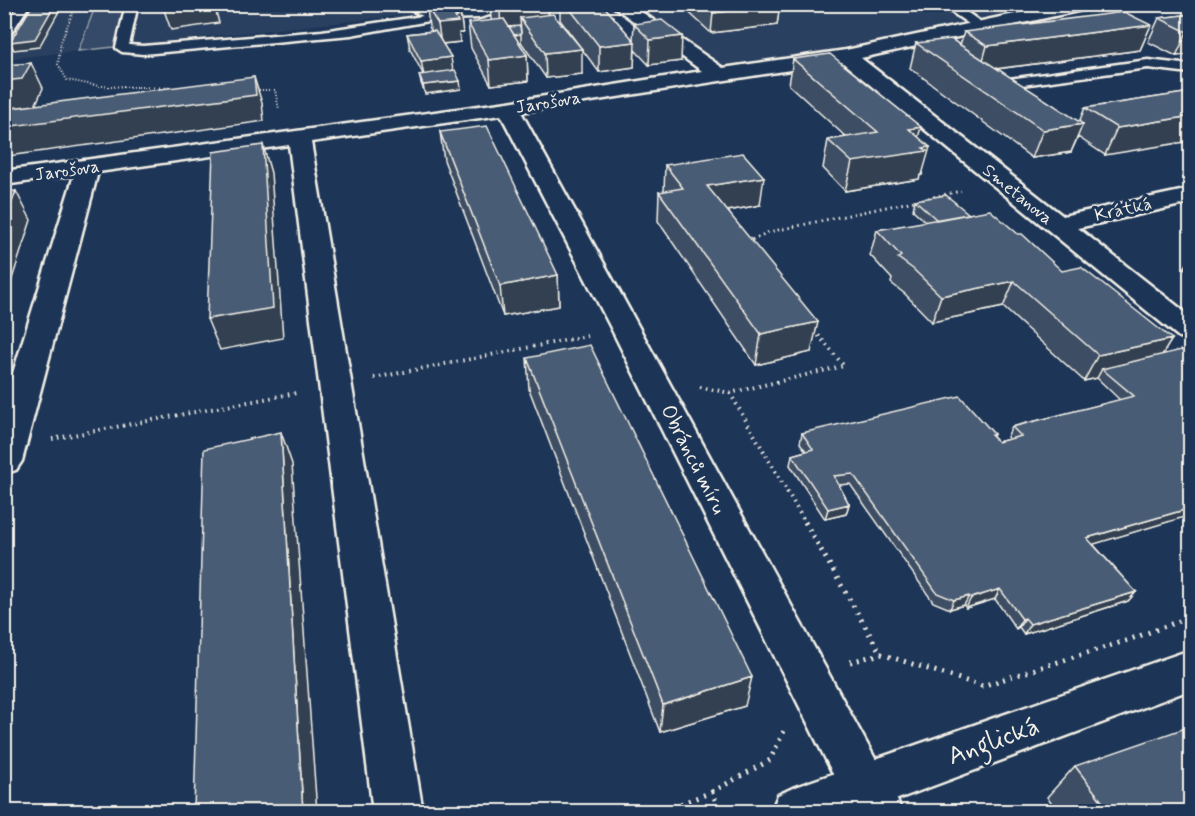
<svg xmlns="http://www.w3.org/2000/svg" width="1195" height="816" viewBox="0 0 1195 816" font-family="Mynerve,sans-serif">
	<style>
		.built { fill: #2a4060 }
		.green { fill: #354a67; stroke: #949ea8; stroke-width: 1.5 }
		.lines { fill: none; stroke-linecap: round; stroke-linejoin: round }
		.lane-casing { stroke: #f4f1e8; stroke-width: 5 }
		.street-casing { stroke: #f4f1e8; stroke-width: 5 }
		.secondary-casing { stroke: #f4f1e8; stroke-width: 5 }
		.path-far3 { stroke: #f4f1e8; stroke-width: 2; stroke-dasharray: 1 2; stroke-linecap: butt }
		.path-far2 { stroke: #f4f1e8; stroke-width: 3; stroke-dasharray: 1.5 4; stroke-linecap: butt }
		.path-far1 { stroke: #f4f1e8; stroke-width: 4; stroke-dasharray: 1.5 4.5; stroke-linecap: butt }
		.path { stroke: #f4f1e8; stroke-width: 5; stroke-dasharray: 2 6; stroke-linecap: butt }
		.lane { fill: #1d3557; fill-rule: evenodd }
		.street { fill: #1d3557; fill-rule: evenodd }
		.secondary { fill: #1d3557; fill-rule: evenodd }
		.wall { fill: #3e4e64; stroke: #f4f1e8; stroke-width: 1.5 }
		.shaded-wall { fill: #324051; stroke: #f4f1e8; stroke-width: 1.5 }
		.building { fill: #485b74; stroke: #f4f1e8; stroke-width: 1.5 }
		.labels { text-anchor: middle; stroke-width: 6; stroke-linejoin: round; paint-order: stroke }
		.far-street-label { font-size: 18px; fill: #f4f1e8; stroke: #1d3557 }
		.street-label { font-size: 21px; fill: #f4f1e8; stroke: #1d3557 }
		.near-street-label { font-size: 26px; fill: #f4f1e8; stroke: #1d3557 }
	</style>
	<rect width="100%" height="100%" fill="#1d3557"/>
	<filter id="ink" filterUnits="userSpaceOnUse"><feTurbulence type="fractalNoise" baseFrequency=".0167" numOctaves="2"/><feDisplacementMap in="SourceGraphic" scale="12" xChannelSelector="R" yChannelSelector="G"/><feConvolveMatrix kernelMatrix="1 2 1 2 8 2 1 2 1" color-interpolation-filters="sRGB"/></filter>
	<g filter="url(#ink)">
		<path class="built" d="M4,5H96L78,51L5,59Z
			M125,5H524L479,16L425,13L114,47Z
			M618,5H1053L815,53L712,69Z"/>
		<path class="green" d="M96,5H125L114,47L78,51Z"/>
		<g class="lines">
			<defs>
				<path id="lane" d="M19,4H30L8,38L4,39V25Z
					M126,4H138L129,45L143,46L322,31L423,16L399,4C416,4 432,12 450,13C477,14 502,4 529,4L479,18L440,19L351,35L143,54L122,52L116,48Z
					M952,4H963L961,8L989,28L987,31H979L950,11L948,9Z
					M1148,60L1190,65V73L1148,68L1007,87L1006,92L1001,93L987,85L994,81Z"/>
				<path id="street" d="M610,4H630L723,68L846,50L1061,4H1095L1087,9L861,58L1063,216L1190,189V203L1078,228L1190,316V339L1179,337L842,62L521,112L895,795L902,812H852L611,328L501,115L311,142L423,812H373L289,145L98,172L22,461L16,470L4,474V402L74,175L4,185V171L508,102L702,71Z"/>
				<path id="secondary" d="M1190,650V690L863,812H771L778,795L795,787Z"/>
			</defs>
			<use href="#lane" class="lane-casing"/>
			<use href="#street" class="street-casing"/>
			<use href="#secondary" class="secondary-casing"/>
			<path class="path-far3" d="M76,4L61,42L58,64L67,80L99,86L177,88
				M253,90H275L279,109"/>
			<path class="path-far2" d="M747,242L769,232L961,191"/>
			<path class="path-far1" d="M374,378L587,336
				M700,387L730,393L844,366L813,329
				M730,393L806,524
				M52,439L296,393"/>
			<path class="path" d="M805,522L881,654
				M850,662L881,654L982,686L1131,639L1190,617
				M712,792L770,760L784,731
				M658,812L712,792L720,812"/>
			<use href="#lane" class="lane"/>
			<use href="#street" class="street"/>
			<use href="#secondary" class="secondary"/>
		</g>
		<path class="wall" d="M490,4H547L548,6L549,14L582,74L546,78L521,42H518L527,55L528,81L491,85L471,48L468,23L492,21L491,19Z
			M560,4H602L633,40L634,24L681,61L649,65L635,50L634,67L599,72L560,20Z
			M680,4H831L779,11L777,25L711,33Z
			M427,7L460,13L463,33H459L460,42L443,44L452,71L461,89L425,94L421,83L419,75L423,74L410,49L407,34L432,31L429,27Z
			M1191,14V54L1176,56L1148,42L1159,18Z
			M1151,25L1140,50L997,69L1079,122L1085,108L1191,92L1105,155L1078,137L1071,152L1032,158L910,68L916,43L960,45L964,32Z
			M793,59L918,137L922,175H920L919,179L845,191L823,168L828,140L846,137L789,85Z
			M440,132L558,275L559,306L503,316L444,160Z
			M665,165L760,205L728,211L811,352L756,365L658,221L659,192H664Z
			M915,200L969,214L1172,339L1162,354L1191,358V515L1093,544L1136,592L1128,601L1024,634L1019,627L1016,629L995,599L966,608L964,605L950,609L933,602L850,484L839,485L849,504L846,514L825,519L790,465L792,455L806,451L800,443L802,433L994,434L993,437L998,442L1009,439L1007,437L1012,427L1120,400L1097,378L1084,381L1003,307L932,322L905,294L891,283L892,279L870,255L877,230L926,222L913,210Z
			M1191,258V273L1184,268Z
			M527,358L745,706L660,732L529,389Z
			M1075,766L1191,812H1057L1047,797Z"/>
		<path class="shaded-wall" d="M4,4H10L4,13Z
			M55,4H63L39,47L14,50L10,42Z
			M178,4H214L219,23L171,30L163,7Z
			M778,4H831L779,11L777,25L711,33L713,13Z
			M548,6L549,30L520,18L521,33L501,30L500,11Z
			M460,13L463,33H459L460,42L441,44L438,24L455,14Z
			M1151,25L1140,50L980,71L987,46Z
			M1191,31V54L1176,56L1187,32Z
			M521,34V42L506,44L505,36Z
			M682,36L681,61L649,65L650,40Z
			M635,42L634,67L599,72V46Z
			M582,49V74L546,78L545,53Z
			M527,55L528,81L491,85L489,60Z
			M451,57L453,72L424,76L421,61Z
			M31,63L43,88L35,106L4,109V81Z
			M254,77L262,103L264,121L8,156L4,148V127Z
			M460,81L461,89L425,94L423,85Z
			M1191,116V141L1105,155L1117,128Z
			M1083,124L1071,152L1032,158L1043,130Z
			M921,127L914,153L923,148L930,147L922,175H920L919,179L845,191L852,162L909,129Z
			M263,145L271,173L283,338L220,350L207,319Z
			M764,177L760,205L705,215L707,186Z
			M16,191L31,220L4,304V223Z
			M558,275L559,306L503,316L500,286Z
			M1014,281L1003,307L932,322L941,296Z
			M818,322L811,352L756,365L761,334Z
			M1172,339L1156,365L1102,369L1097,378L1084,381L1098,355Z
			M281,432L292,464L317,812H303Z
			M849,504L846,514L825,519L828,509Z
			M1191,508V515L1081,548L1087,538Z
			M1000,589L995,599L966,608L971,598Z
			M1136,592L1128,601L1024,634L1030,624Z
			M969,596L964,605L950,609L954,600Z
			M1025,618L1019,627L1016,629L1022,619Z
			M752,677L745,706L660,732L663,705Z"/>
		<path class="building" d="M33,4H55L35,39L10,42Z
			M162,4H178L163,7Z
			M447,4H454L460,13L455,14L458,17H455L458,22L438,24L427,7Z
			M495,4H547L548,6L500,11Z
			M566,4H602L635,42L599,46Z
			M703,4H779L780,5L713,13Z
			M1124,12L1151,25L987,46L964,32Z
			M553,14L582,49L545,53L520,18Z
			M1191,14V31L1187,32L1159,18Z
			M504,19L527,55L489,60L468,23Z
			M662,20L682,36L650,40L634,24Z
			M520,26L521,34L514,35L509,27Z
			M435,31L451,57L421,61L407,34Z
			M951,39L1083,124L1043,130L916,43Z
			M830,54L921,127L909,129L930,147L923,148L927,151L852,162L828,140L878,132L793,59Z
			M31,63L22,79L4,81V65Z
			M455,70L460,81L423,85L419,75Z
			M254,77L256,95L4,127V109Z
			M1191,92V116L1117,128L1085,108Z
			M487,126L558,275L500,286L440,132Z
			M263,145L273,308L207,319L213,152Z
			M743,153L764,177L707,186L818,322L761,334L659,192L683,188L665,165Z
			M16,191L4,223V192Z
			M946,195L969,214L937,220L915,200Z
			M990,210L1018,234H1022L1062,271L1081,267L1172,339L1098,355L1014,281L941,296L913,269L898,258L901,256L877,230Z
			M590,345L752,677L663,705L527,358Z
			M1181,350L1191,358V508L1087,538L1136,592L1030,624L1025,618L1022,619L1000,589L971,598L969,596L954,600L937,593L853,474L834,476L849,504L828,509L792,455L813,449L802,433L960,396L994,434L991,435L998,442L1021,436L1012,427L1134,396L1102,369Z
			M281,432L303,812H194L204,449Z
			M1191,726V812H1110L1075,766Z"/>
	</g>
	<g class="labels">
		<g class="far-street-label">
			<text transform="translate(548 102) rotate(-9)" y="6">Jarošova</text>
			<text transform="translate(67 170) rotate(-8)" y="6">Jarošova</text>
			<text transform="translate(1018 194) rotate(39)" y="6">Smetanova</text>
			<text transform="translate(1123 209) rotate(-12)" y="6">Krátká</text>
		</g>
		<g class="street-label">
			<text transform="translate(694 459) rotate(63)" y="7">Obránců míru</text>
		</g>
		<g class="near-street-label">
			<text transform="translate(993 740) rotate(-20)" y="9">Anglická</text>
		</g>
	</g>
	<rect width="1195" height="816" fill="none" stroke="#1d3557" stroke-width="24"/>
	<rect x="12" y="12" width="1171" height="792" fill="none" stroke="#f4f1e8" stroke-width="2" filter="url(#ink)"/>
</svg>
